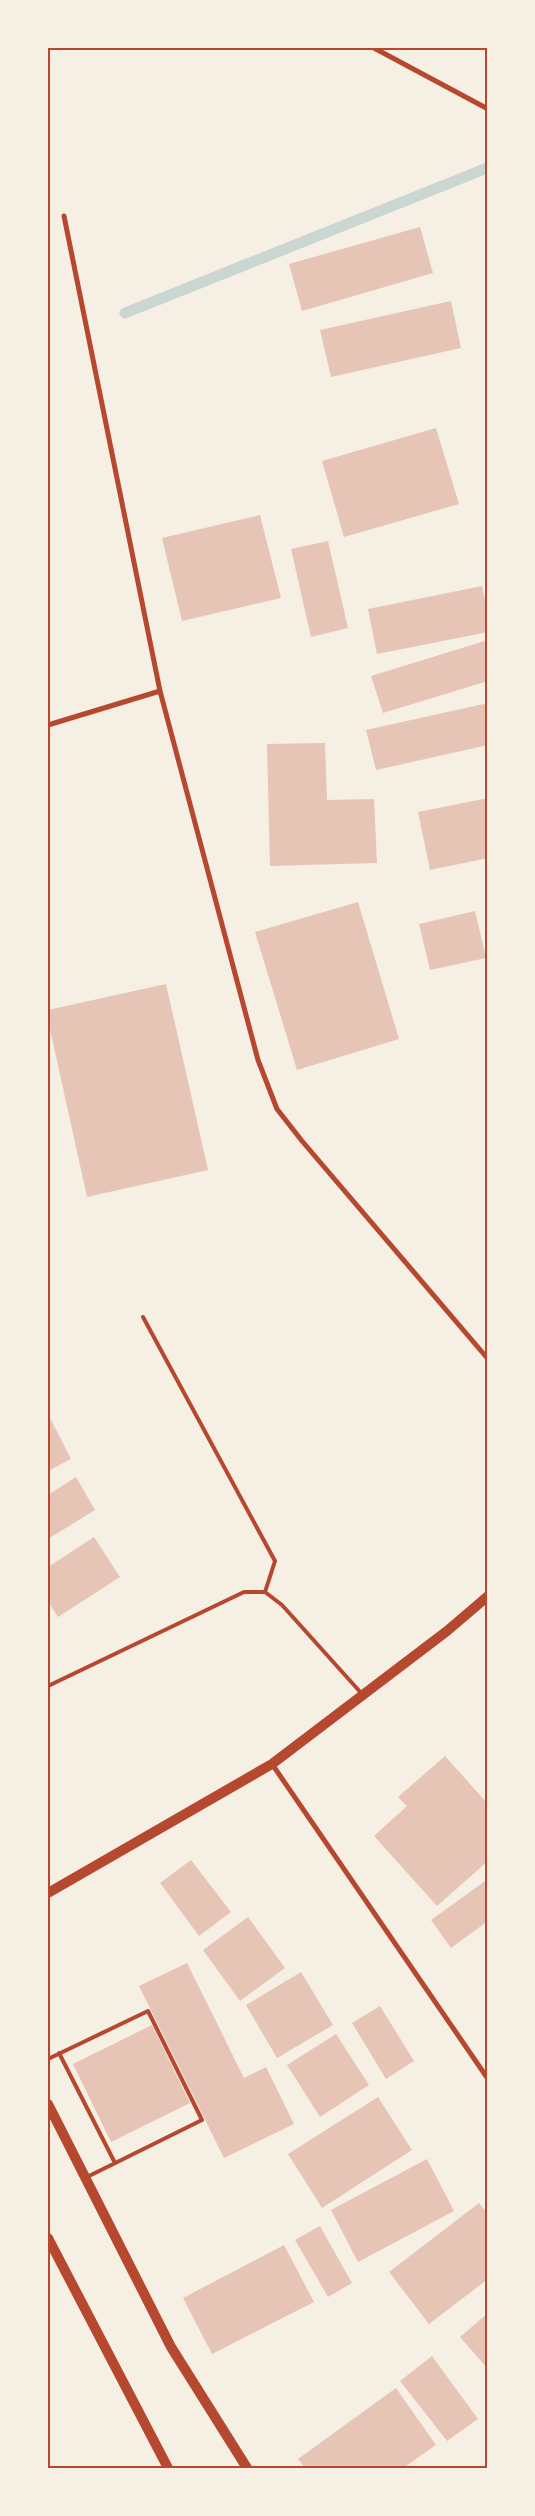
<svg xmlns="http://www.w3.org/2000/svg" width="535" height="2516" viewBox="0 0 535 2516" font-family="'Crimson Pro',serif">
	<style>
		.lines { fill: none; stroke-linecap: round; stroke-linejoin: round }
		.stream { stroke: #c9d6d2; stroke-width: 11 }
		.building { fill: #e6c5b7 }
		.service { stroke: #b5482f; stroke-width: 4 }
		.minor { stroke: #b5482f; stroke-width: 5 }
		.secondary { stroke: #b5482f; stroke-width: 10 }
		.neatline { fill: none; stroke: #b5482f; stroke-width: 2 }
	</style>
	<rect width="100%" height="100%" fill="#f6efe4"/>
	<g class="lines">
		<path class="stream" d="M125,313L487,168"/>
	</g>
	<path class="building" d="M420,227L433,273L302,311L289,264Z
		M451,301L461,348L331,377L320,330Z
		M436,428L459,504L344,537L322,461Z
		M260,515L281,598L182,621L162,538Z
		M328,541L348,628L311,637L291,549Z
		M482,586L488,614V632L377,654L368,609Z
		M488,640V681L383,713L371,676Z
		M488,703V745L376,770L366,730Z
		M325,743L327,800L374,799L377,863L270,866L267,744Z
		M488,798V858L430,870L418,812Z
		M358,902L399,1039L297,1070L255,932Z
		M475,911L486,958L430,970L419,924Z
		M166,984L208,1170L87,1197L48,1020V1010Z
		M48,1414L71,1459L48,1471Z
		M76,1477L95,1510L48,1539V1495Z
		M94,1537L120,1577L58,1617L48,1601V1567Z
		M445,1756L488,1804V1861L437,1906L374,1836L407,1806L398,1797Z
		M191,1860L231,1912L199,1936L160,1883Z
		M488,1879V1921L451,1948L431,1920Z
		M248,1917L285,1968L240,2001L203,1950Z
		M187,1963L244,2078L266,2067L294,2124L224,2158L139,1986Z
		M301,1972L333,2025L277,2058L246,2005Z
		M380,2006L414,2061L386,2079L352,2023Z
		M152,2025L190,2103L111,2142L73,2064Z
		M336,2034L369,2085L320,2117L287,2065Z
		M378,2097L412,2150L322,2208L288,2154Z
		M427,2159L454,2211L358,2262L331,2210Z
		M479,2203L488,2214V2279L429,2324L389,2272Z
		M320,2226L352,2283L328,2297L295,2240Z
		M284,2245L314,2302L212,2354L183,2298Z
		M488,2313V2369L460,2337Z
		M432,2356L478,2419L447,2441L400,2381Z
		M396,2388L436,2445L403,2468H305L298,2459Z"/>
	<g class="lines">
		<path class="service" d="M143,1317L275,1561L265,1592
			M48,1686L244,1592H265L282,1605L362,1694
			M59,2053L115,2163
			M48,2059L148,2011L202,2120L87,2177"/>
		<path class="minor" d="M374,48L488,109
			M64,216L160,691L258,1060L277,1109L302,1141L488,1359
			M48,725L160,691
			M272,1764L488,2079"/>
		<path class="secondary" d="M48,1893L272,1764L447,1631L488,1596
			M48,2104L171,2347L247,2468
			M48,2238L168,2468"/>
	</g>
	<rect width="535" height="2516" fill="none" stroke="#f6efe4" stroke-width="98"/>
	<rect x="49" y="49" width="437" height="2418" class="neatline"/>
</svg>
